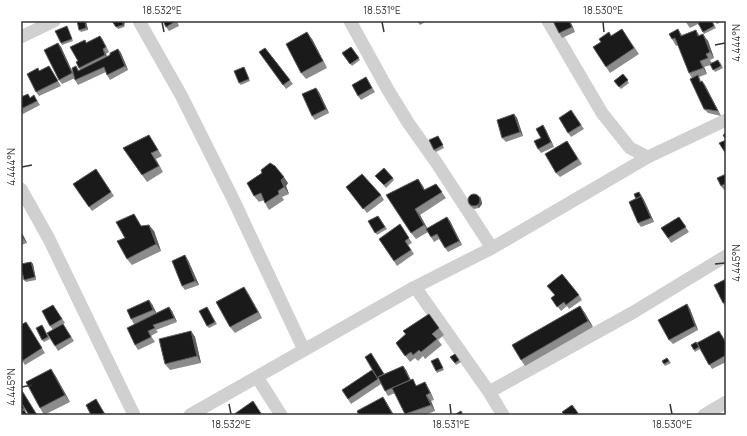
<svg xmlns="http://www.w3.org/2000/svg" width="747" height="436" viewBox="0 0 747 436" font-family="Manrope,sans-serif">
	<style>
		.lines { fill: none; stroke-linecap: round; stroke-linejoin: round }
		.street { stroke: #d0d0d0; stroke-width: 13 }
		.wall { fill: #8c8c8c }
		.shaded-wall { fill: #5f5f5f }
		.building { fill: #1a1a1a; stroke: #5f5f5f }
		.ticks { fill: none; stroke: #333; stroke-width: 1.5 }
		.neatline { fill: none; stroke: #333; stroke-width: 1.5 }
		.ticks-label { font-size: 10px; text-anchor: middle; fill: #333 }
	</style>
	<rect width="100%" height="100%" fill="#fff"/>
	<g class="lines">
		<path class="street" d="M139,21L181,95L233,199L304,350
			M350,21L388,90L409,124L436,162L492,248
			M548,21L602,113L630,148L648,157
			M21,37L54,21
			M21,189L49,239L134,415
			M415,287L489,392L503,415
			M257,377L281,415
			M489,392L632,313L726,256
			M190,415L415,287L492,248L648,157L726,120
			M704,415L726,402"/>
	</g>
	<path class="wall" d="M86,21L88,30L81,32L79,30Z
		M125,21L124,27L118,29L112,22Z
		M163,21H177L179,26L169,31L166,27Z
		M417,21H427L420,25Z
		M570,21L575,32L562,38L559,33Z
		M685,21H712L716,28L704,34L698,24L690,28Z
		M714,21H723L717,24Z
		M68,29L73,41L62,45L61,43Z
		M622,29L639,54L610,73L606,67L611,36Z
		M678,29L682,35L696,30L700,36L708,41L714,58L710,60L712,63L720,62L723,68L715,72L711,65L704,67L707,74L699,77L701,81L705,85L721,116L708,113L704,109L692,78L689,73L678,45L676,46L672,39Z
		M100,36L109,52L106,54L107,57L110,55L118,49L121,53L128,70L110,80L107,75L106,72L78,85L75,80V78L62,84L59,80L58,43L61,47L74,76L76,66L79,70H80L79,68L78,61L85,40L87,43Z
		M312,39L327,68L306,79L301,73Z
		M351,47L360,60L352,66L342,53Z
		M265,48L293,84L286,89L259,52Z
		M49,66L61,86L39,96L36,92L40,71Z
		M244,67L250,81L241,85L239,83Z
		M623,74L629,83L621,89L614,81Z
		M366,77L375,92L361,100L358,96Z
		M316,88L319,92L329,113L315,120L312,116Z
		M21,97L30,98L37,100L40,105L21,115Z
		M571,110L584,129L571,137L568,133Z
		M514,114L517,118L523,136L506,142L502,138Z
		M543,125L546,130L554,147L541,153L538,149L541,138Z
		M149,135L162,156L156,159L163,172L147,182L123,148Z
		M438,136L444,148L436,152L434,150Z
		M567,141L582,164L560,177L556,173Z
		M96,169L114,196L92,211L73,184Z
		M726,174V189L724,190L721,186Z
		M375,176L393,178L394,180L386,188Z
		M418,179L425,190L436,184L446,198L420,215L427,229L447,217L450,221L462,245L448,252L439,239L434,242L428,232L416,239L411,233Z
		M247,183H288L286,186L289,194L282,197L284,200L269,210L265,203L264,200L259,202L254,196Z
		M346,187L381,195L384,200L367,213Z
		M641,195L644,200L654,222L641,227L638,223L636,199Z
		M481,199L482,204L479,208L474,209L470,206L468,203Z
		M134,214L141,226L154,231L161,251L132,265L127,259L125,238Z
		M378,216L387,229L377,235L368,221Z
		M679,217L689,232L671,243L661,228Z
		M403,228L412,243L408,245L414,254L397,266L379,239Z
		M21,231L27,243L21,245Z
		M188,260L199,285L185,290L182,286Z
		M31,262L33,264L36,280L26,282L24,280Z
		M726,279V308L723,303Z
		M248,293L262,318L235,333L230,327Z
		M579,295L582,300L569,309L567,306L561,311L551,298Z
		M152,304L156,313L169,307L172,311L177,322L156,330L158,332L151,336L155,342L138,350L135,345L134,324L131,319Z
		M687,304L690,309L698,330L673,344L669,340Z
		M53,305L65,323L63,324L74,341L58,351L55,346L53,330L50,326Z
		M580,306L593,327L525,366L521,360Z
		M207,307L217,324L209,328L207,326Z
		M429,314L444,335L438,340L442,345L425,359L423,356L418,361L415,358L410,362L396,343L405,334L403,331Z
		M42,325L50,339L44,342L42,340Z
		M29,327L45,353L25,365L21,359Z
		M191,331L195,337L201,363L170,370L165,364Z
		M722,335L726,342V362L712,369L700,349L695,352L694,350Z
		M455,354L461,362L456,365L450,357Z
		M365,357L384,374L403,366L406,370L411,380L417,386L429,389L434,400L431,401L435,411L425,415H405L395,393L388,396L385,391L381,384L351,404L342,390L372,370L381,383Z
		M438,358L444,370L437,373L436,371Z
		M667,358L671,363L665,366L662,361Z
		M55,375L70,402L44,415L40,408Z
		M96,399L99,404L106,415H91Z
		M21,403L26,410L25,411L28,415H21Z"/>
	<path class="shaded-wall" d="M85,21H86L88,30L86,28Z
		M123,21H125L124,27L123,25Z
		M569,21H570L575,32L572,27Z
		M307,32L312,39L327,68L323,61Z
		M703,34L708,41L714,58L710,52Z
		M100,36L103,40L109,52L106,47Z
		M58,43L61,47L75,77L72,73Z
		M103,49L106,54L108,60L105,55Z
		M118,49L121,53L128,70L125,66Z
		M700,61L704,67L707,74L703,68Z
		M702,81L705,85L721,116L718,111Z
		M316,88L319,92L329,113L326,109Z
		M514,114L517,118L523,136L520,132Z
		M543,125L546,130L554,147L551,142Z
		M284,177L288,183L286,186L289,194L284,187L281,180Z
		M418,179L423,186L428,197L424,190Z
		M639,192L644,200L654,222L651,218Z
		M480,196L481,199L482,204L479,208L477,205Z
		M415,209L420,215L429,231L424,225Z
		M447,217L450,221L462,245L459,241Z
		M149,225L154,231L161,251L156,244Z
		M21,231L27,243L23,238L21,233Z
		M185,255L188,260L199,285L195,281Z
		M31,262L33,264L36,280L35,277Z
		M244,287L248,293L262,318L258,312Z
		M149,300L152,304L157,314L153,310Z
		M687,304L690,309L698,330L695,326Z
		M580,306L585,313L593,327L588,321Z
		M169,307L172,311L177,322L174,318Z
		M191,331L195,337L201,363L197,356Z
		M403,366L406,370L413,385L410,380Z
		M51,369L55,375L70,402L65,395Z
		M425,382L429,389L434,400L430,393Z
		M426,395L431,401L435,411L431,405Z
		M383,397L387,403L394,415H393Z"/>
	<path class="building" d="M77,21H85L86,28L79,30Z
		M112,21H123V25L116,27Z
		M163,21H176L166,27Z
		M553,21H569L572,27L559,33Z
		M701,21H712L714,26L703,32L698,23Z
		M67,26L72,39L61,43L55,31Z
		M622,29L634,48L606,67L593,47L601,42L599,39L609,32L611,36Z
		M678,29L681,36L696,30L698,36L703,34L710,52L706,54L708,58L700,61L703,68L689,73L675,38L672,39L669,34Z
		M307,32L323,61L301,73L286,44Z
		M100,36L106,47L103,49L105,55L79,68L76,62L78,61L70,47L85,40L86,43Z
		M58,43L72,73L59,80L44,50Z
		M351,47L359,58L350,64L342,53Z
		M265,48L290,80L283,85L259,52Z
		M118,49L125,66L107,75L104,67L75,80L72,68L76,66L78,71L110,55V53Z
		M718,60L721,66L713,70L710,64Z
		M49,66L58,81L36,92L27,74L38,68L39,71Z
		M244,67L249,79L239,83L234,71Z
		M623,74L628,80L619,87L614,81Z
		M698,75L700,82L702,81L718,111L704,109L690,79Z
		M366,77L372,88L358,96L352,85Z
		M316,88L326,109L312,116L302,94Z
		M28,94L30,98L34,95L37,101L21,109V97Z
		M571,110L581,125L568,133L559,118Z
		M514,114L520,132L502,138L497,120Z
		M543,125L551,142L538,149L534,141L541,138L536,129Z
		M726,133V154L719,143L726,140L723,135Z
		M149,135L158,150L151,153L159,166L142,175L123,148Z
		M438,136L443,145L434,150L429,140Z
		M567,141L578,159L556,173L545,154Z
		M270,163L275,166L284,177L281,180L284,187L278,191L279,194L265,203L261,193L254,196L247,183L262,173L261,170Z
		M384,168L393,178L384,185L375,176Z
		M96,169L111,192L89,207L73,184Z
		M362,174L381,195L363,209L346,187Z
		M726,174V183L721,186L717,178Z
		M418,179L424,190L436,184L442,192L415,209L424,225L411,233L386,195Z
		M639,192L641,196L636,199L634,194Z
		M468 200a6 6 0 1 1 12 0a6 6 0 1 1-12 0Z
		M641,196L651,218L638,223L629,202Z
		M134,214L141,226L149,225L156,244L127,259L117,241L125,238L116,222Z
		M378,216L385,227L375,233L368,221Z
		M447,217L459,241L445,248L437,234L431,237L426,229Z
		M679,217L686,227L668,238L661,228Z
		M400,224L409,238L405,241L411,250L394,261L379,239Z
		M21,233L23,238L21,240Z
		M185,255L195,281L182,286L172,261Z
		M31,262L35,277L24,280L21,267V264Z
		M562,274L579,295L566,305L564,302L557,307L551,298L555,295L547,286Z
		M726,279V302L723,303L714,285Z
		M244,287L258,312L230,327L216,302Z
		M149,300L153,310L131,319L127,310Z
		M687,304L695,326L669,340L658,320Z
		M53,305L62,319L50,326L42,311Z
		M580,306L588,321L521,360L512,345Z
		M169,307L174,318L153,325L155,328L148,331L151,337L135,345L127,328Z
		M207,307L215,322L207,326L199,311Z
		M429,314L439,328L432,334L437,339L421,352L419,350L413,355L411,352L405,356L396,343L406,334L403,331Z
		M26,322L42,348L22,361L21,359V325Z
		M63,324L71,337L55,346L47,333Z
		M42,325L48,337L42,340L36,328Z
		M191,331L197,356L165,364L159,339Z
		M719,331L726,343V355L709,365L697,343Z
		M696,342L699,347L694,350L691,345Z
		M371,353L384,374L378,377V379L365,357Z
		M455,354L459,360L455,363L450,357Z
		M438,358L443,368L436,371L431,361Z
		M667,358L669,361L664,364L662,361Z
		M403,366L410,380L385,391L378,377Z
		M51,369L65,395L40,408L26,382Z
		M372,370L378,379L348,399L342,390Z
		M413,379L416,386L425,382L430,393L426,395L431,405L405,414L392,388Z
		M21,389L37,415H29L21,402Z
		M383,397L393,415H359L357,411Z
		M96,399L104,413L100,415H91L86,405Z
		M253,401L262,415H233Z
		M21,403L24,408L21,410Z
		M572,405L578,413L575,415H565L562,412Z
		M24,410L27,415H21V412Z
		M461,411L463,415H454Z"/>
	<path class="ticks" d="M162,22L164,32M382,22L384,32M603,22L604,32M715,45L725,43M22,167L32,165M715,264L725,263M22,387L32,385M229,404L231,414M450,404L451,414M670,404L672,414"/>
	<rect width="747" height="436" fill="none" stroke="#ffffff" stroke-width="44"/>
	<rect x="22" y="22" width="703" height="392" class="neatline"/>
	<g class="ticks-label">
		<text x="162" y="14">18.532°E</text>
		<text x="382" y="14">18.531°E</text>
		<text x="603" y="14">18.530°E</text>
		<text transform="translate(736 43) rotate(-90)" y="4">4.444°N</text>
		<text transform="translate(11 167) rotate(-90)" y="4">4.444°N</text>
		<text transform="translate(736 263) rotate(-90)" y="4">4.445°N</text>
		<text transform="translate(11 387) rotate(-90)" y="4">4.445°N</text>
		<text x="231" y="428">18.532°E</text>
		<text x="451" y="428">18.531°E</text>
		<text x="672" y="428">18.530°E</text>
	</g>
</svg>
